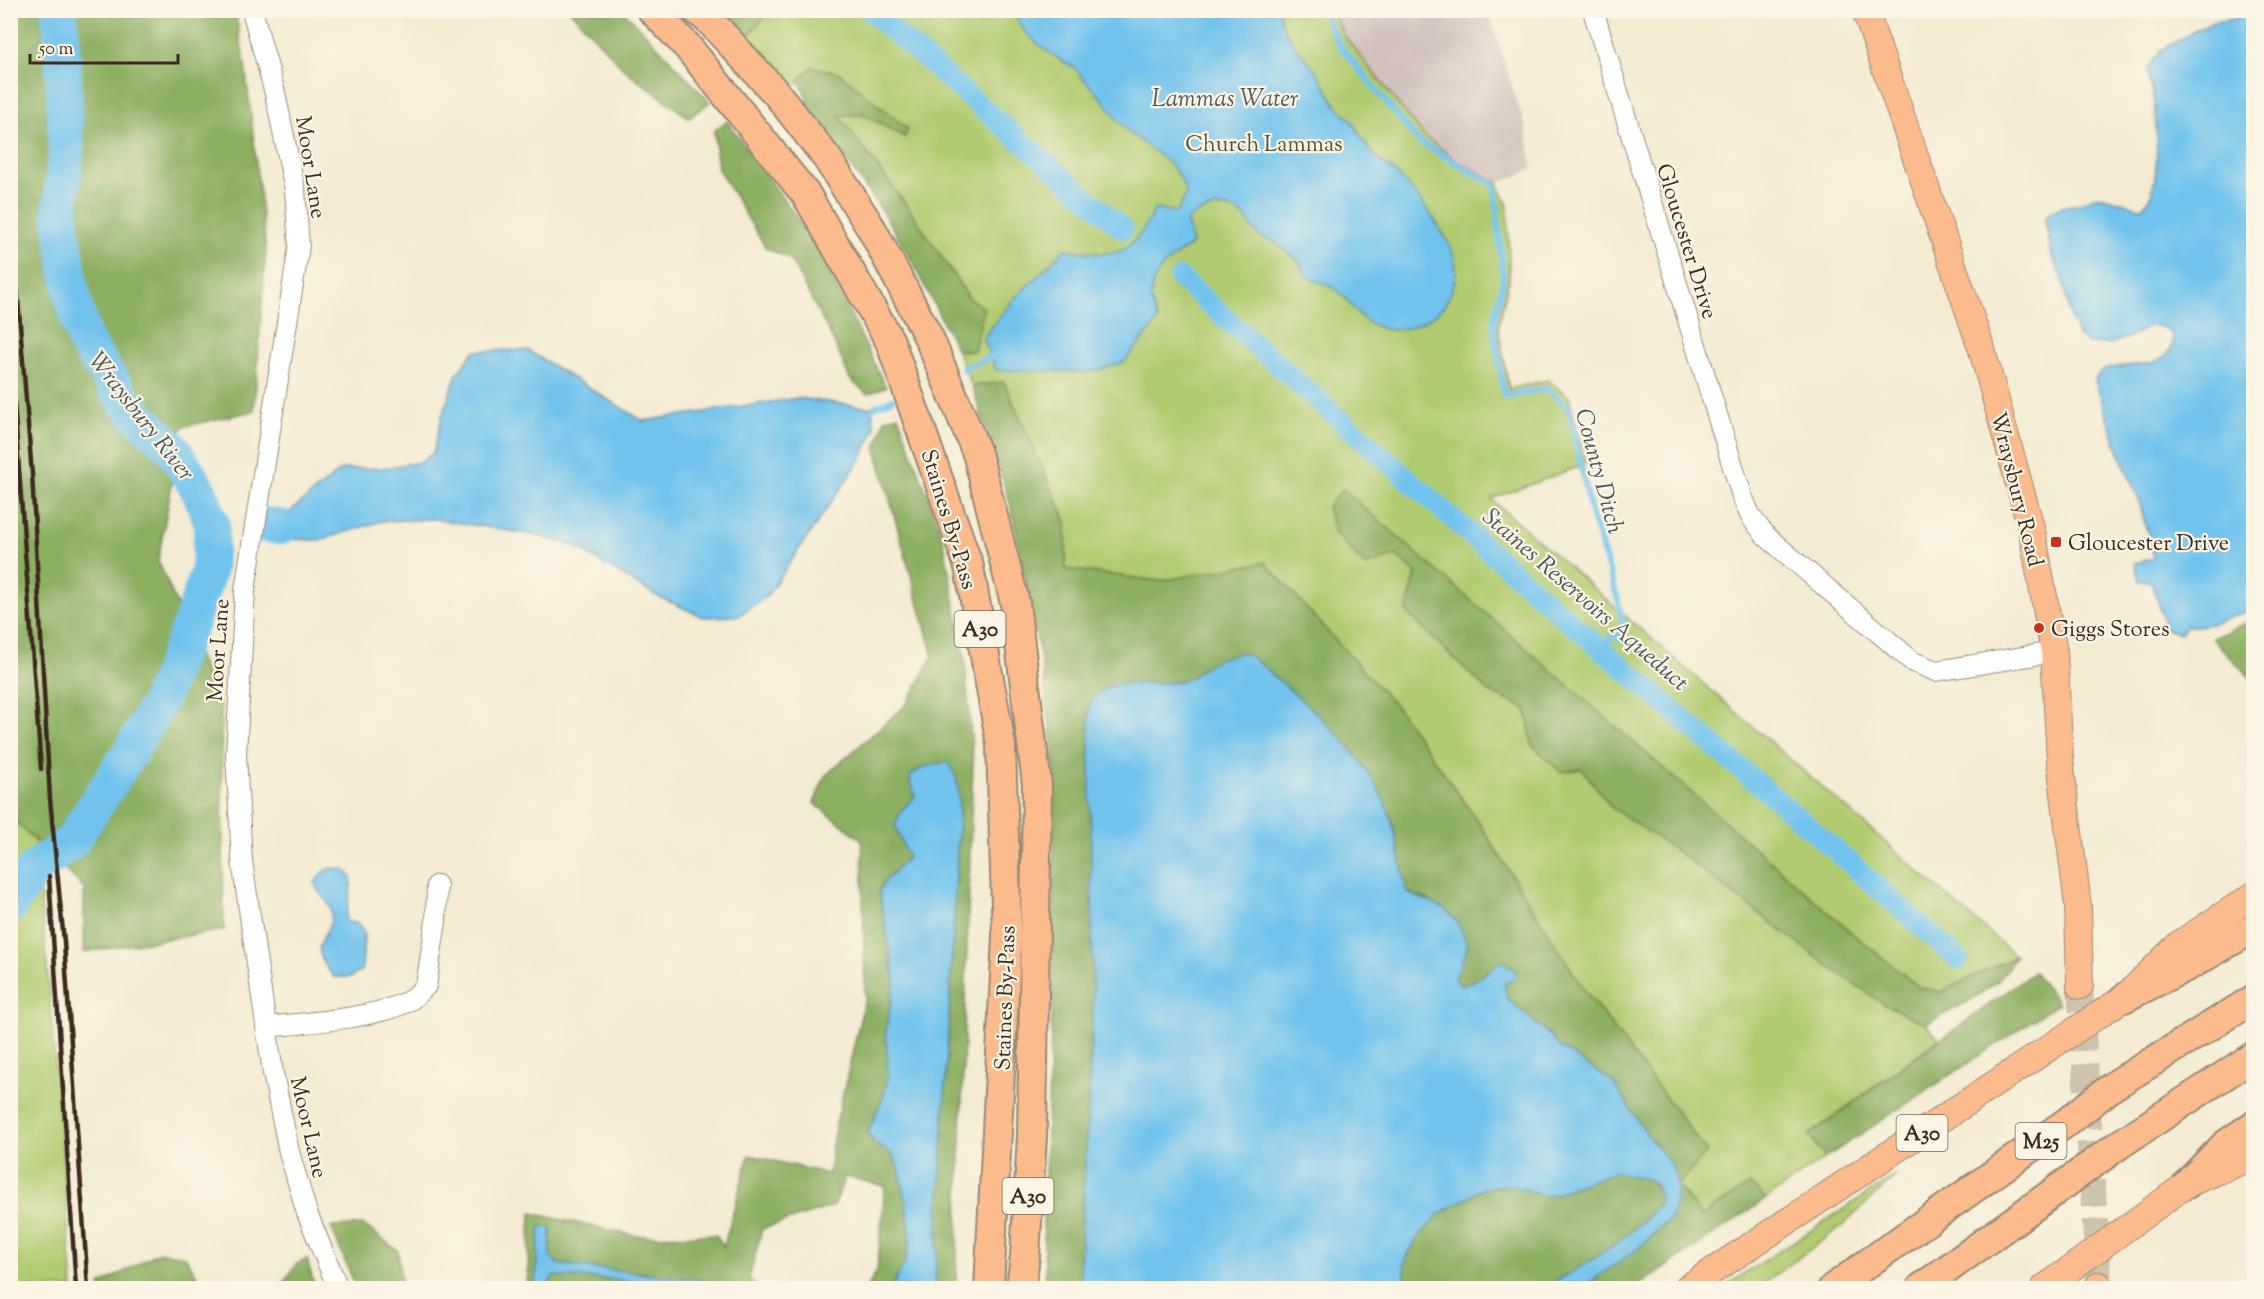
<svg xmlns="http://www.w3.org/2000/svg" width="2264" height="1299" viewBox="0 0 2264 1299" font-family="'Sorts Mill Goudy',serif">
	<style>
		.industrial { fill: #d1c0bc }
		.green { fill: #b0cb70; stroke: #767a47; stroke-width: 1.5 }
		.forest { fill: #8caf62; stroke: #646c40; stroke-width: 1.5 }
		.water { fill: #71c3ed; stroke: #567686; stroke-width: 1.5 }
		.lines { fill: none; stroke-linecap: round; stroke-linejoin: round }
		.stream { stroke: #71c3ed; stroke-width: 6 }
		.canal { stroke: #71c3ed; stroke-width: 21 }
		.river { stroke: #71c3ed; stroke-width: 36 }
		.major-tunnel { stroke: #cec4ae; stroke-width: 26; stroke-dasharray: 26 13; stroke-linecap: butt }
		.minor-casing { stroke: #978a78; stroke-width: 22 }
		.major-casing { stroke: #978a78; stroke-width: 28 }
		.highway-casing { stroke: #978a78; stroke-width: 32 }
		.minor { stroke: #fff; stroke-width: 20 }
		.major { stroke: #fbbb8d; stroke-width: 26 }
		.highway { stroke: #fbbb8d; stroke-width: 28 }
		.rail { stroke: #3b2a1e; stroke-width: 4.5 }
		.poi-dot { fill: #c8321e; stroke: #fcf5e5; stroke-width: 2 }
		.labels { text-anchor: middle; stroke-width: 4.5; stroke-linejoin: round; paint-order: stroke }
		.shield { fill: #fcf5e5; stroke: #75675a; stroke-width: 1.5 }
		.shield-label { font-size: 21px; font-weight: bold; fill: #3b2a1e }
		.park-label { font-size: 22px; fill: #585232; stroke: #fcf5e5 }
		.street-label { font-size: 22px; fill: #3b2a1e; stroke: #fcf5e5 }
		.poi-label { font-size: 22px; fill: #3b2a1e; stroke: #fcf5e5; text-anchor: start }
		.water-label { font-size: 24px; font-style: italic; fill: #4b585c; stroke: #fcf5e5 }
	</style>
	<rect width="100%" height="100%" fill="#fcf5e5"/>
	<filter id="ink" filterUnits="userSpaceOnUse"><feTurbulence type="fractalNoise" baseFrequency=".0167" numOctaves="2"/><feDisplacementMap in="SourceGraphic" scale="12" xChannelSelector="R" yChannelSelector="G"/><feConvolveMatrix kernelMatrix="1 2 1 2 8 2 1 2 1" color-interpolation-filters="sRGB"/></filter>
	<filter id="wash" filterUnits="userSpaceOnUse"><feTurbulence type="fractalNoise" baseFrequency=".008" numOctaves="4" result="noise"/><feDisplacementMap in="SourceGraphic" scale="24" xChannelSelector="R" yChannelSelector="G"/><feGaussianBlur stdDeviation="1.35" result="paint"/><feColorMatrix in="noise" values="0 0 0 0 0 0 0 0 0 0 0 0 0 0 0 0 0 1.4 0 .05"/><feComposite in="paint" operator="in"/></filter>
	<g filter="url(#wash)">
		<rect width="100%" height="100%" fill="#f3ebd2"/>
		<path class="industrial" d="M1332,11H1488L1525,126L1533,169L1498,183L1456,160L1424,136L1345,37Z"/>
		<path class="green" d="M770,10L1332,11L1345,37L1424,136L1456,160L1498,183L1508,206L1509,280L1498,327L1509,389L1548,380L1569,397L1586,464L1491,499L2016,956L1941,992L1919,987L1858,938L1342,489L1396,555L1416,573L1488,691L1526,709L1532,745L1561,772L1582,768L1611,807L1678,852L1831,968L1886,1005L1926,1024L1939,1039L1810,1134L1825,1158L1766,1199L1750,1184L1702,1216L1677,1185L1707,1152L1583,988L1477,820L1398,709L1265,563L1160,581L1066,569V521L1004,382L972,386L957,350L974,351L984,308L969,298L910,210L839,116L863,114L904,137L908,129L812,67L791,90L747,37Z
			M10,587L48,978L73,1288H11Z
			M1898,1174L1842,1226L1757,1288H1722Z"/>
		<path class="forest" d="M11,10L235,11L245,64L266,250L254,411L182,427L158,560L221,708L224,930L84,952V888L17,823L11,831Z
			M570,11H624L710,102L689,118L626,71Z
			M721,11H770L747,37Z
			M812,67L839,73L908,129L905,137L863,114L839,116L910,210L969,298L984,308L974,351L957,350L911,259L881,209L814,115L799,80Z
			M727,121L816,244L886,387L867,394L850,379L831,336L790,259L766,248L718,169L714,131Z
			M1004,382L1066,521V569L1160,581L1265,562L1398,709L1477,820L1583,988L1707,1152L1677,1186L1702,1216L1750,1184L1766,1199L1635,1288H1581L1639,1248L1663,1227L1671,1217L1676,1202L1672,1165L1651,1140L1558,1046L1551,1036L1508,999L1504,984L1514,970L1502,962L1479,978L1461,986L1454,978L1467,947L1429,900L1407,893C1402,871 1397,833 1389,813C1361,747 1303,703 1251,656L1201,669L1191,678L1164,684L1142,682L1093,1008L1080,1265L1081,1288H1046L1043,1221L1052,1010L1054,756L1041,660L1010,503L972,386Z
			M898,415L943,538L965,660L973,761L956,1288H935L959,816L956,779L910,781L915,796L902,810L895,825L908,857L886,880L879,890L895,980L886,1030L888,1077L884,1095L868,1132L874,1143L892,1154L895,1160L900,1172L909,1220L910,1242L905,1263L891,1288H867L877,1271L885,1186L845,1177L834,1206L762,1229L749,1278L758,1288H707L711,1286L712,1281L558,1264L550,1257L551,1229L541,1227L535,1288H527L531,1213L637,1236L716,1235L724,1246L749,1155L829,1174L833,1137L865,998L862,840L814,803L825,776L906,705L933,656L876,449L885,419Z
			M1343,489L1858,938L1919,987L1941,992L2016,956L1999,980L1971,1000L1926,1024L1886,1005L1831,968L1678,852L1611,807L1582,769L1561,772L1532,745L1526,709L1488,691L1406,612L1416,573L1396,555L1365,566L1335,533L1327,507Z
			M2253,620V681L2212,638Z
			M2034,972L2059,1003L1825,1158L1809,1135Z
			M1616,1172C1638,1177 1657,1175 1661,1201C1640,1230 1572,1277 1538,1288H1407L1404,1267L1408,1255L1418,1237L1440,1213L1480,1190L1496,1186L1509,1185L1549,1196Z
			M364,1225L398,1251L401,1281L398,1288H356L331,1227Z
			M159,1252L185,1256L204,1288H100V1285Z
			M307,1259L315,1288H280L296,1264Z
			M553,1276L625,1280L706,1288H546Z"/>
		<path class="water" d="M2250,10L2254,11L2253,609C2233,616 2209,628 2187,626L2181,634L2163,628V617L2152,582H2139L2135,563L2154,558L2139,500L2118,450L2095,380C2105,355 2156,376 2170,350C2172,347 2172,340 2173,336L2165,328L2152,325L2129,337L2109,344H2089L2079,337L2070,316L2063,280L2052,257L2045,219C2052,205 2069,207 2081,203C2090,200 2092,195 2103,197C2115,199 2127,204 2139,208C2164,202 2156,117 2153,96C2151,86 2147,78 2148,68L2160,51L2196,30L2214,22L2234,19Z
			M1017,11H1279C1282,37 1301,51 1316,71C1324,82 1329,95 1337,106C1340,111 1346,114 1350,119C1358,129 1363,143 1372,153C1379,161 1388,166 1396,173C1415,192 1455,241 1456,268C1456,280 1451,296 1444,306C1430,322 1399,336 1379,327C1355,318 1356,307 1339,292C1322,277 1304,287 1300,261C1290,257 1286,250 1278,244C1272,240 1262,239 1257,233C1252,229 1250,223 1246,218C1227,200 1206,207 1187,220L1192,244C1174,256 1149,272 1151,298C1152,306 1156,314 1158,321L1124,362L1091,372L996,370L983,338L1015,298L1065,249C1119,257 1128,259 1155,209L1177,212L1186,194C1181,164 1150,150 1129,132C1117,121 1110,108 1100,96C1091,86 1082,80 1076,68C1060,62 1012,30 1017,11Z
			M527,350L643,421L798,398L872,408L875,429L861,459L767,596L738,616L703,617L655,595L576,547L536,535L434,519L382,521L320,540L284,539L280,527L286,515L342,469L382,468L421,462L433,453L442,416L457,374L474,351Z
			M1240,653L1251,656C1302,701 1365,747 1389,813C1398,838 1401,867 1407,893C1432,902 1456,909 1464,937C1465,940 1467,943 1467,946C1466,956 1458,969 1454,978L1461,986L1479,978L1502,961L1515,970L1516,977L1504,984L1508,999L1551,1036L1558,1046L1612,1081L1651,1140L1672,1165L1677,1185L1676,1202L1671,1217L1639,1248L1581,1288H1538C1572,1277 1640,1230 1661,1201L1655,1184L1649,1180L1616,1172L1548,1196L1509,1185L1496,1186L1480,1190L1440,1213L1418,1237L1408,1255L1404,1267L1407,1288H1081L1080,1265L1093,1008L1089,707C1104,668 1160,692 1190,678C1194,676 1197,672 1201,669C1213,660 1225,657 1240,653Z
			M946,762C961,773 958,799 959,816L935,1288H891L905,1263L910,1242L909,1220L900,1172L895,1160L892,1154L874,1143L868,1132L884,1095L888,1077L886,1030L895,980L879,890L886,880L908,857L895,825L902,810L915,796L910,781L911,775L924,767Z
			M330,868L344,869L351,876C353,891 346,906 346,922L357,923L364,933L362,970L351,977H334C301,938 335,940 331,911C329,899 317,895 315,883L320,875Z
			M540,1226L551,1228L550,1257L558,1264L712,1281L711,1286L706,1288L625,1280L553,1276L546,1288H535Z"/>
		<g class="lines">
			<path class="stream" d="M1322,10L1340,46L1418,141L1495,185L1503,281L1493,324L1504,396L1547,389L1569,408L1591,513L1618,600L1625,636L1620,641
				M963,369L990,357
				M872,408L893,399
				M1602,649L1616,632L1623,638"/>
			<path class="canal" d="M869,10L1123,229
				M1180,278L1563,616L1847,860L1958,959"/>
			<path class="river" d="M267,525L280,527
				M10,905L34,869L71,842L132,749L162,696L191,623L209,569L212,524L199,491L174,450L127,405L85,341L72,295L60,215L66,148L63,57L59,10"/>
		</g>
	</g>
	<g filter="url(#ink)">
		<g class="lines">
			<path class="major-tunnel" d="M2080,986L2099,1285"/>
			<defs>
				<path id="minor" d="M252,10L275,93L295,190L299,246L245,590L236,755L242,861L273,1073L289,1152L307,1213L338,1288
					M1593,10L1742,496L1751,517L1766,536L1913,662L1936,671L2054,652
					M266,1027C303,1023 382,1018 412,999C417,995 421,990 426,986L436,921L437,885"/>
				<path id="major" d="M1865,10L1982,350L2032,531L2054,652L2060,760L2078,906L2080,986
					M2099,1285V1288
					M1687,1288L2124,998L2179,944L2254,895
					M2044,1288L2187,1184L2240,1162L2254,1155"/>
				<path id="highway" d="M652,10L687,46L807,196L890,341L969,567L1001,745L1007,936L989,1288
					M697,10L711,22L777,94L827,158L873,231L929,338L977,453L1015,603L1037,785L1032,1136L1025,1256L1021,1288
					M2124,998L2192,964L2254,928
					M2187,1184L2225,1145L2254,1125
					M1833,1288L2067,1122L2113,1086L2254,999
					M1921,1288L2120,1144L2254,1056"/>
			</defs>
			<use href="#minor" class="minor-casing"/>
			<use href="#major" class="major-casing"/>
			<use href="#highway" class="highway-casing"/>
			<use href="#minor" class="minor"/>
			<use href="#major" class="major"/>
			<use href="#highway" class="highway"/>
			<path class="rail" d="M10,199L32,474L50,799L64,942L88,1288
				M10,347L41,769
				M49,876L76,1288"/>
		</g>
	</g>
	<g class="poi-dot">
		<rect x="2050" y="536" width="12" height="12" rx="3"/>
		<circle cx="2039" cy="628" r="6"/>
	</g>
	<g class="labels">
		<g class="shield">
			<rect x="954.5" y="611" width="51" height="36" rx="4.5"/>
			<rect x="1896.5" y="1115" width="51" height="36" rx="4.5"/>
			<rect x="2015.5" y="1123" width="51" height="36" rx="4.5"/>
			<rect x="1002.5" y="1178" width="51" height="36" rx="4.5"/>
		</g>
		<g class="shield-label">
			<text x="980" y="636">A30</text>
			<text x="1922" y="1140">A30</text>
			<text x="2041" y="1148">M25</text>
			<text x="1028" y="1203">A30</text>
		</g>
		<g class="park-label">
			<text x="1264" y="151">Church Lammas</text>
		</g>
		<g class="street-label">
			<text transform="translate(312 167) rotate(81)" y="8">Moor Lane</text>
			<text transform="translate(1688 241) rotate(73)" y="8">Gloucester Drive</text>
			<text transform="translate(2018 489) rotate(76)" y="8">Wraysbury Road</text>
			<text transform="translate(950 519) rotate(73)" y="8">Staines By-Pass</text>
			<text transform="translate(217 650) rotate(-86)" y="8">Moor Lane</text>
			<text transform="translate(1004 998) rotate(-88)" y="8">Staines By-Pass</text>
			<text transform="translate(310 1127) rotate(77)" y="8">Moor Lane</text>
		</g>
		<g class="poi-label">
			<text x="2068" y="550">Gloucester Drive</text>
			<text x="2051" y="636">Giggs Stores</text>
		</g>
		<g class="water-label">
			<text x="1225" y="106">Lammas Water</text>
			<text transform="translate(142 416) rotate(52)" y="8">Wraysbury River</text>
			<text transform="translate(1600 471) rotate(75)" y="8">County Ditch</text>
			<text transform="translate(1586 599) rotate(41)" y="8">Staines Reservoirs Aqueduct</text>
		</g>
	</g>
	<rect width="2264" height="1299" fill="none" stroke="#fcf5e5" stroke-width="36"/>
	<path d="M30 54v9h148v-9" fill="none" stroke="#3b2a1e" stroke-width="3"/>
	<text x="39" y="54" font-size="18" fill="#3b2a1e" stroke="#fcf5e5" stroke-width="4.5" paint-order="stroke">50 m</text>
</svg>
